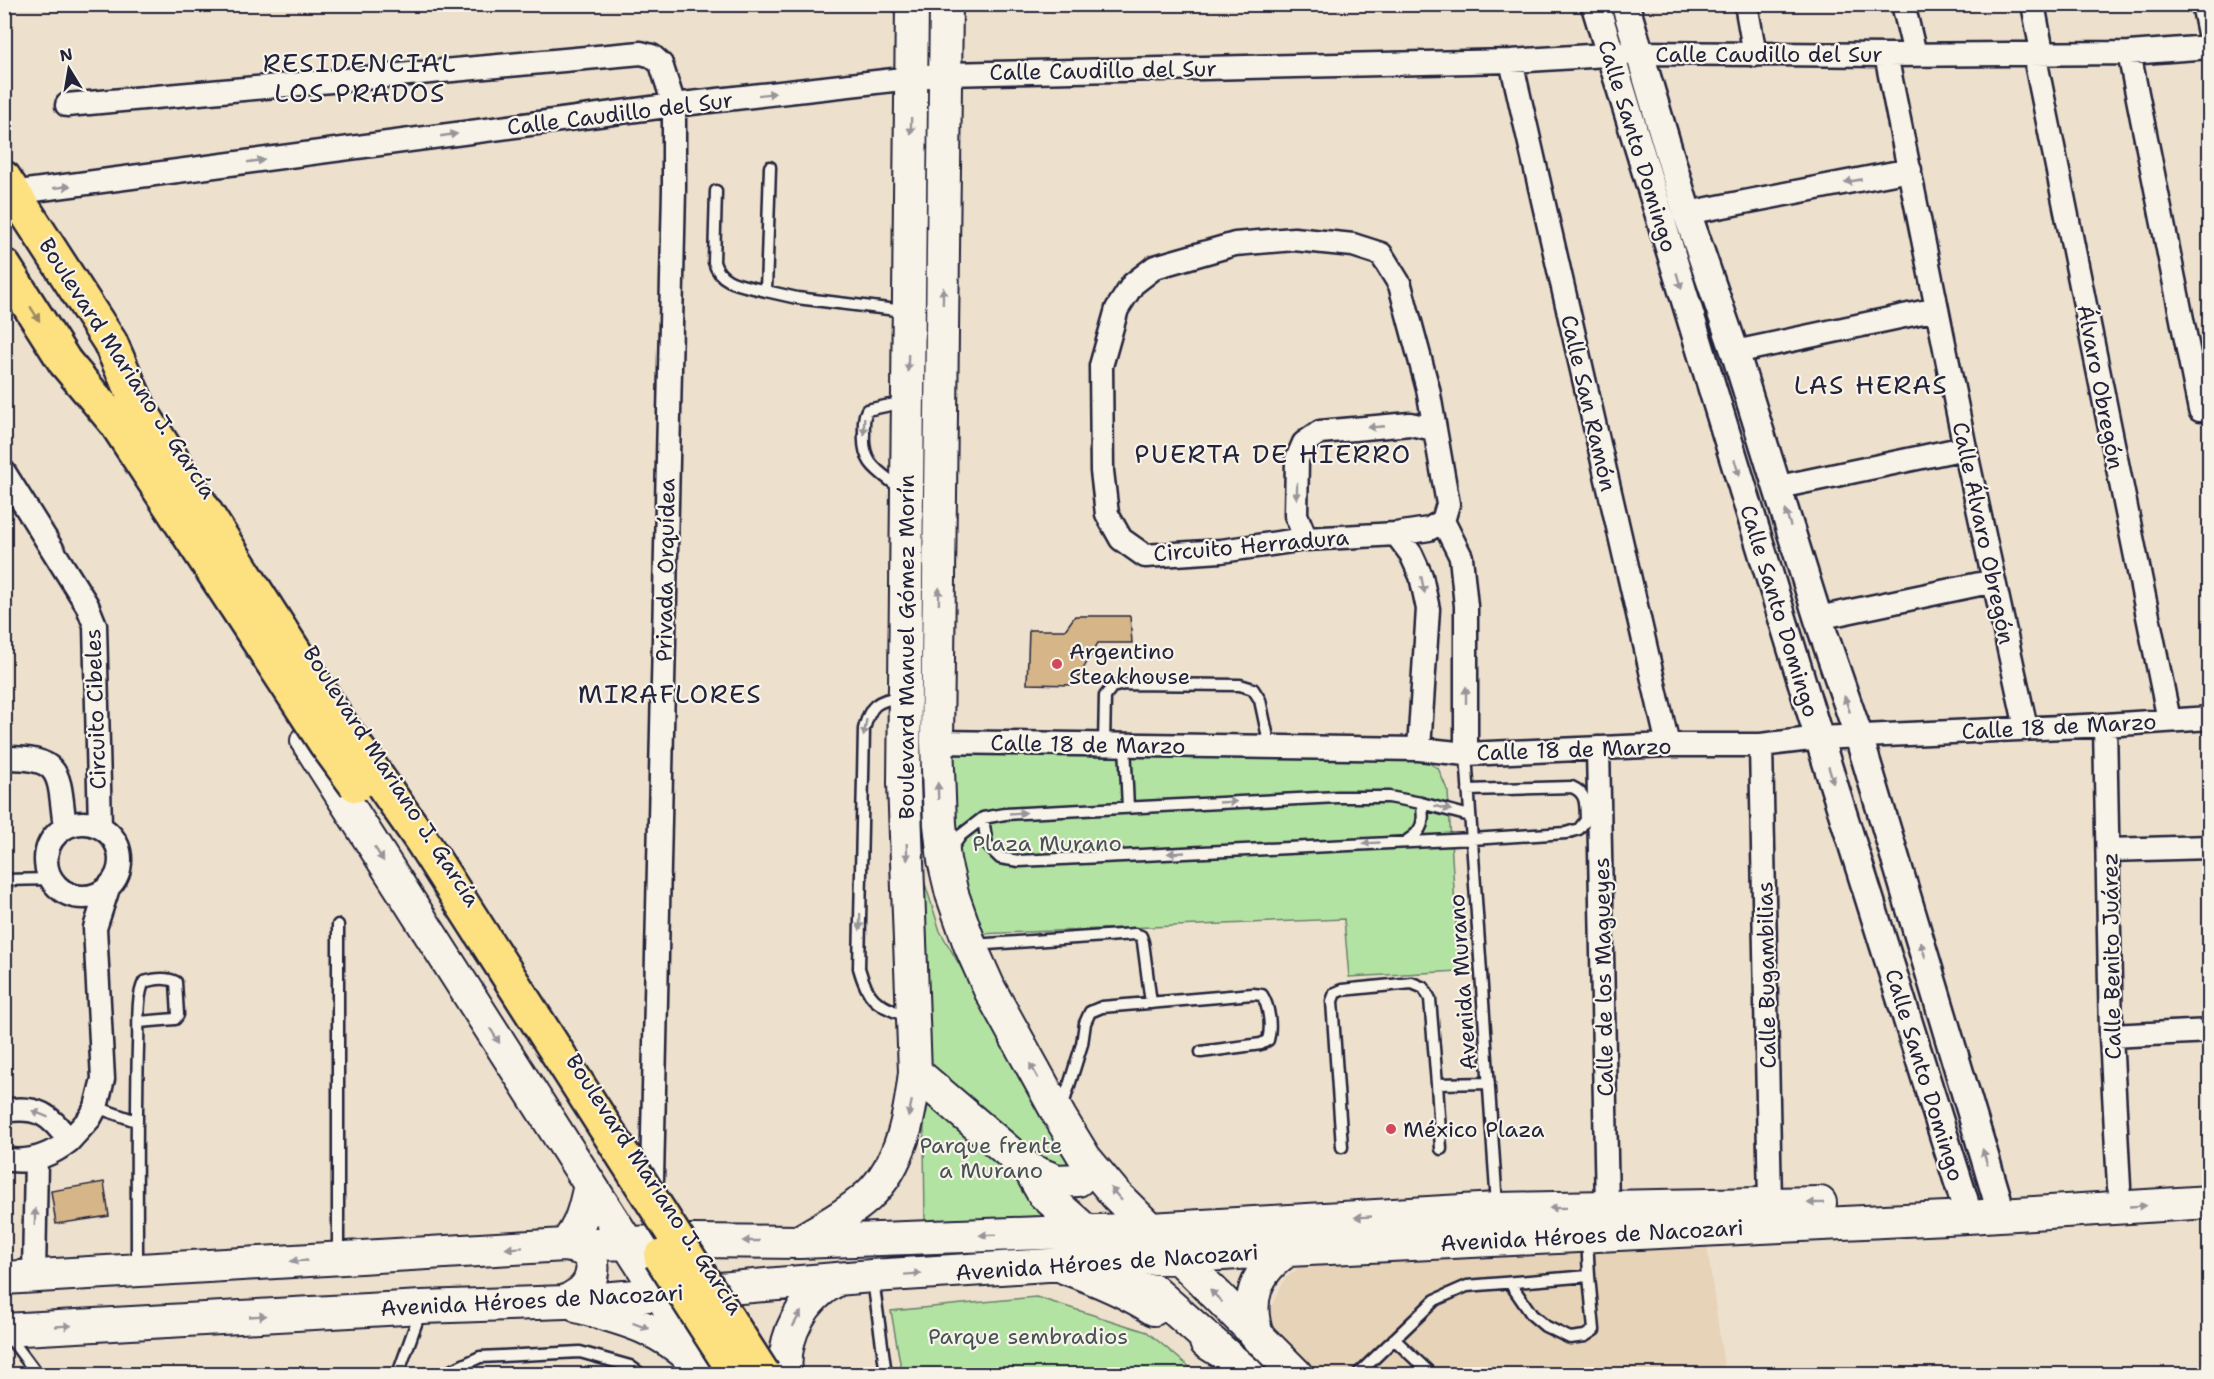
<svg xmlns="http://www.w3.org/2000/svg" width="2214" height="1379" viewBox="0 0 2214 1379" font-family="'Shantell Sans',sans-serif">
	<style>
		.built { fill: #e6d3b8 }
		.green { fill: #b3e3a2; stroke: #6a826e; stroke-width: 1.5 }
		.building { fill: #d6b589; stroke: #22223b; stroke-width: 1.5 }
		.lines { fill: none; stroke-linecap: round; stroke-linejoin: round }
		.service-casing { stroke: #22223b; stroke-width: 15 }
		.minor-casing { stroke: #22223b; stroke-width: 27 }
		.tertiary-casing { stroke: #22223b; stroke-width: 32 }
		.secondary-casing { stroke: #22223b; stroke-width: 36 }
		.primary-casing { stroke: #22223b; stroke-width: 38 }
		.service { stroke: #f7f3e8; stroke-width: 10 }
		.minor { stroke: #f7f3e8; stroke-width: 22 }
		.tertiary { stroke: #f7f3e8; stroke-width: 27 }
		.secondary { stroke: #f7f3e8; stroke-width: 32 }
		.primary { stroke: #fde080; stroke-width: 33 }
		.primary-bridge-casing { stroke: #22223b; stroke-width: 38; stroke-linecap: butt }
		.primary-bridge { stroke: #fde080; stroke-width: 33 }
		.oneway { fill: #97959a }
		.oneway2 { fill: #9a8a61 }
		.poi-dot { fill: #d1495b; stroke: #f7f3e8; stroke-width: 2 }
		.labels { text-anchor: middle; stroke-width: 4.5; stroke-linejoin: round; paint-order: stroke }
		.street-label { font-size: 22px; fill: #22223b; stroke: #f7f3e8 }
		.poi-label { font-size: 22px; fill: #22223b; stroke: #f7f3e8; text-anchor: start }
		.park-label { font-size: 22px; fill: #465255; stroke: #f7f3e8 }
		.quarter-label { font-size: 26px; letter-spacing: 1.5px; fill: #22223b; stroke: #f7f3e8 }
	</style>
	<rect width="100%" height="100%" fill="#ede0cc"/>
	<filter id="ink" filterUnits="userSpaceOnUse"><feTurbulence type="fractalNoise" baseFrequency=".0167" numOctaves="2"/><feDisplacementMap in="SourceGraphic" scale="12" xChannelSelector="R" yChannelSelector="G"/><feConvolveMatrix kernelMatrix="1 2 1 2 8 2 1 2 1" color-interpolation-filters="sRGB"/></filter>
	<g filter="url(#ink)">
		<path class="built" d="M1706,1240L1725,1374H1313L1282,1347L1270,1321L1272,1305L1285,1279L1304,1264Z"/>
		<path class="green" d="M952,754L1422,759L1438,768L1448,792L1459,971L1349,977L1344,919L979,934L950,830Z
			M921,871L940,931L1070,1157L1063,1193L1036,1225H925Z
			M1036,1297L1147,1332L1198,1374H902L891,1311Z"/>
		<path class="building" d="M1075,616H1130L1132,643H1098L1074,685L1027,684L1029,630H1065Z
			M104,1182L109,1216L56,1224L51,1191Z"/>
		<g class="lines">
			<defs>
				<path id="service" d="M770,167L766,291L797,298L905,311
					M716,191L714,262C720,285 745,285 766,291
					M901,489C879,471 862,465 864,434C864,425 863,417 867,410L904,402
					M901,696C875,702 871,704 864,729L859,968C869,1004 878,1004 910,1018
					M1104,745L1105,696L1112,687L1124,684L1240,685L1253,689L1260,700L1270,747
					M1125,745L1128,807
					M1466,754L1497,1205
					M1468,790L1572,787C1588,794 1585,805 1586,820L1579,829L1566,833L1472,839L1019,861L1000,858L987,845L983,818L1005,814L1338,797H1389L1421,803L1470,816
					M1408,840C1423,831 1425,820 1421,803
					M949,852L961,835L983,818
					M4,880L50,879
					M338,925V1256
					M972,945L1135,934L1141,936L1143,942L1151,1003
					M1437,1084L1441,1149
					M96,1107L136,1121
					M1062,1108L1082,1044L1085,1023L1090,1012L1102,1007L1253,994L1262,995C1269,1006 1272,1027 1268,1040L1261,1044L1201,1052
					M1342,1147L1332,1001L1335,993L1342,990L1412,983L1424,988L1430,999L1437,1084L1489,1083
					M1587,1238L1589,1276
					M137,1267C137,1193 136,1119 138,1046C139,1028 136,997 144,982C154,979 167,977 176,982L178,1015L175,1019L139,1022
					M873,1280L886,1374
					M8,1335L37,1374
					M1394,1339L1431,1374
					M398,1374L421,1310
					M444,1374L480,1357L580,1352L630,1366L641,1374
					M1358,1374L1435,1300L1467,1286L1589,1276L1594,1330L1585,1336L1570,1338L1545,1326L1532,1315L1510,1283"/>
				<path id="minor" d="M1746,4L1755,55
					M1903,4L1915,54
					M2033,4L2042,52
					M2203,4L2210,38
					M2034,53L2169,720
					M2129,53L2200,410
					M1886,55L1965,448L2026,728
					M1511,61L1668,745
					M67,105L641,53L652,56L661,64L674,105V189L652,1179
					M4,194L674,105L946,74L1511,61L1638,53L1886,55L2129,53L2210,47
					M1687,213L1910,170
					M1294,239L1353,245L1381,254L1400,285L1428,389L1448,504L1443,521L1429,529L1396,534L1306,539L1221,551L1145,556L1121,539L1107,514L1102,471L1101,366L1117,309L1133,284L1155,267L1235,244Z
					M1735,352L1937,309
					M4,472L87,605L95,625L100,826
					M1779,487L1965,448
					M1443,521L1461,557L1466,606V754
					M1396,534L1411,554L1421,576L1428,609L1419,749
					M1306,539L1296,515L1297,459L1304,443L1320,432L1410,424L1434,429
					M1818,618L1994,581
					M2105,725L2111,1036L2119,1187
					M937,742L1419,749L1466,754L1668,745H1761L1819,738L2105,725L2210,718
					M1761,745L1770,1204
					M1598,748L1607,1207
					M4,758C65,757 58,776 65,827
					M46 860a37 37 0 1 1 74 0a37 37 0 1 1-74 0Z
					M2109,850L2210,847
					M2111,1036L2210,1031
					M4,1111C37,1105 51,1115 69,1141C50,1156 29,1164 4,1159
					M69,1141L90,1118L96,1107L103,1079L95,928L108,888
					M34,1276L36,1158"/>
				<path id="tertiary" d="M1595,4L1819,738L1964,1200L1967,1217
					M1625,4L1687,213L1735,352L1818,618L1859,737L1997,1198L2000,1214"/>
				<path id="secondary" d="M946,4L937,742L940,824L944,860L952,894L970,945L990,990L1060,1117L1085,1158L1116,1195L1296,1374
					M307,741L711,1374
					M915,1072L1030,1170L1057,1181L1078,1180
					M1030,1170L1043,1193L1225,1354
					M802,1240C824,1227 848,1214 868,1196C902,1164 910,1116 915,1072L904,783L912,4
					M1066,1268C1097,1279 1126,1291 1154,1309
					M4,1278L565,1245L692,1241L799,1242L1150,1229L1497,1209L1820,1203
					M565,1302C570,1299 576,1296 581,1292C593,1282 598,1260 584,1251C579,1247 571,1246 565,1245C581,1227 585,1208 590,1185
					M580,1307C620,1318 664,1329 693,1361
					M4,1330L422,1307L565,1302L872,1276L1288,1250L1967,1217L2210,1202
					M1258,1338C1245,1301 1255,1271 1288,1250
					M1206,1342L1225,1354L1248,1374
					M786,1374C782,1336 803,1297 837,1280"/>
				<path id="primary" d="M4,178L110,342
					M4,266L65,362"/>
			</defs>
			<use href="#service" class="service-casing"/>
			<use href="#minor" class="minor-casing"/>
			<use href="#tertiary" class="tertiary-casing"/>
			<use href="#secondary" class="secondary-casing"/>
			<use href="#primary" class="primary-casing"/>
			<use href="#service" class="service"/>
			<use href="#minor" class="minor"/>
			<use href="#tertiary" class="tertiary"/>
			<use href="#secondary" class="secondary"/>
			<use href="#primary" class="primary"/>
			<defs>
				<path id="primary-bridge" d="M110,342L139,408L343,728L422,841L763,1374
					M65,362L116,423L326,744L356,785
					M661,1257L736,1374"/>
			</defs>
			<use href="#primary-bridge" class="primary-bridge-casing"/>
			<use href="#primary-bridge" class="primary-bridge"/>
		</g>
		<defs><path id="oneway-solid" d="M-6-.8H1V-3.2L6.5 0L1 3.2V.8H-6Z" transform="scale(1.5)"/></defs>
		<g class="oneway">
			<use href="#oneway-solid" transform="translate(767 94) rotate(-7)"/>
			<use href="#oneway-solid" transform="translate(911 126) rotate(91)"/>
			<use href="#oneway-solid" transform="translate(449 135) rotate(-8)"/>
			<use href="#oneway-solid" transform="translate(256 161) rotate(-8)"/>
			<use href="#oneway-solid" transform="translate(1853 181) rotate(169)"/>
			<use href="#oneway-solid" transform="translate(62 187) rotate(-8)"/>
			<use href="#oneway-solid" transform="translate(1679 281) rotate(73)"/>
			<use href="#oneway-solid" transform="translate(943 296) rotate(-89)"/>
			<use href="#oneway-solid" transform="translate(908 363) rotate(91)"/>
			<use href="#oneway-solid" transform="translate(864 426) rotate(92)"/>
			<use href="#oneway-solid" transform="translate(1376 427) rotate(175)"/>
			<use href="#oneway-solid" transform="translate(1737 468) rotate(73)"/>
			<use href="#oneway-solid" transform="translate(1297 491) rotate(90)"/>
			<use href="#oneway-solid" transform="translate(1788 518) rotate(-107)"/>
			<use href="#oneway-solid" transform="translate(1423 585) rotate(78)"/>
			<use href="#oneway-solid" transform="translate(939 596) rotate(-89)"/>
			<use href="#oneway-solid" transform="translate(1466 695) rotate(-90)"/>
			<use href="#oneway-solid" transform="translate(1847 704) rotate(-109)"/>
			<use href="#oneway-solid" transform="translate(865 728) rotate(100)"/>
			<use href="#oneway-solid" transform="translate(1831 775) rotate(73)"/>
			<use href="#oneway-solid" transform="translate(938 791) rotate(-92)"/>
			<use href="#oneway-solid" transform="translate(1228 802) rotate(-3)"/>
			<use href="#oneway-solid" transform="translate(1443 808) rotate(15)"/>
			<use href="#oneway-solid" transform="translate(1018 813) rotate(-3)"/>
			<use href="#oneway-solid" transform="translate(1371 843) rotate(177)"/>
			<use href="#oneway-solid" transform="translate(907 852) rotate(88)"/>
			<use href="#oneway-solid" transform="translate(1176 853) rotate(177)"/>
			<use href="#oneway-solid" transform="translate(379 854) rotate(57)"/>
			<use href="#oneway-solid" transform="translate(860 922) rotate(91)"/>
			<use href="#oneway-solid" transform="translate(1923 950) rotate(-107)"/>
			<use href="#oneway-solid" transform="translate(495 1036) rotate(58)"/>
			<use href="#oneway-solid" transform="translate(1034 1071) rotate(-119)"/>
			<use href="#oneway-solid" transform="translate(910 1109) rotate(102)"/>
			<use href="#oneway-solid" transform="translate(40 1114) rotate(-158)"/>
			<use href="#oneway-solid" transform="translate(1985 1157) rotate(-107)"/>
			<use href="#oneway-solid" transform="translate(1116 1194) rotate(-132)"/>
			<use href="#oneway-solid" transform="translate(1816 1203) rotate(179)"/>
			<use href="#oneway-solid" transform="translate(2138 1206) rotate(-3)"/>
			<use href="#oneway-solid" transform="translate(1558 1208) rotate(179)"/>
			<use href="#oneway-solid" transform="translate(35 1217) rotate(-89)"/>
			<use href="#oneway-solid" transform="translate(1363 1217) rotate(177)"/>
			<use href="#oneway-solid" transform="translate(988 1235) rotate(178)"/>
			<use href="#oneway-solid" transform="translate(751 1241) rotate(-180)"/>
			<use href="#oneway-solid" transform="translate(514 1248) rotate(176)"/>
			<use href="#oneway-solid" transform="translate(299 1261) rotate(177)"/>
			<use href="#oneway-solid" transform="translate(913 1274) rotate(-4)"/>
			<use href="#oneway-solid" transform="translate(1216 1296) rotate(-135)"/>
			<use href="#oneway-solid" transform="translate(258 1316) rotate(-3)"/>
			<use href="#oneway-solid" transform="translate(797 1319) rotate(-61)"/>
			<use href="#oneway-solid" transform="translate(63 1326) rotate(-3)"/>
			<use href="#oneway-solid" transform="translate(641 1326) rotate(20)"/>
		</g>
		<use class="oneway2" href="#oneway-solid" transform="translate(35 314) rotate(58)"/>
	</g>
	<g class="poi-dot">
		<circle cx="1057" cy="664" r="6"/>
		<circle cx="1391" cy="1129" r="6"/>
	</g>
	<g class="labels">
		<g class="street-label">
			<text x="1769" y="62">Calle Caudillo del Sur</text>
			<text transform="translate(1103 70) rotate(-1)" y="8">Calle Caudillo del Sur</text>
			<text transform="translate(620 113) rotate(-7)" y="8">Calle Caudillo del Sur</text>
			<text transform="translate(1638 146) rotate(73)" y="8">Calle Santo Domingo</text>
			<text transform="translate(128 368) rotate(57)" y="8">Boulevard Mariano J. García</text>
			<text transform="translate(2101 387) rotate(79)" y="8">Álvaro Obregón</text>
			<text transform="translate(1589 403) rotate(77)" y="8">Calle San Ramón</text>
			<text transform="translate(1984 533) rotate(78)" y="8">Calle Álvaro Obregón</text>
			<text transform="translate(1251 545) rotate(-5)" y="8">Circuito Herradura</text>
			<text transform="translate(665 570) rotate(-89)" y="8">Privada Orquídea</text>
			<text transform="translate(1780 611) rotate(73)" y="8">Calle Santo Domingo</text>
			<text transform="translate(906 647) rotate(-90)" y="8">Boulevard Manuel Gómez Morín</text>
			<text transform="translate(95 709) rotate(-92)" y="8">Circuito Cibeles</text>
			<text transform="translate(2059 726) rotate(-3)" y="8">Calle 18 de Marzo</text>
			<text transform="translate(1088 744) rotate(1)" y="8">Calle 18 de Marzo</text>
			<text transform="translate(1574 749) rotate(-2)" y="8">Calle 18 de Marzo</text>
			<text transform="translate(392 776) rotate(57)" y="8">Boulevard Mariano J. García</text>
			<text transform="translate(2111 956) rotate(-91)" y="8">Calle Benito Juárez</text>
			<text transform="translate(1766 975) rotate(-91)" y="8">Calle Bugambilias</text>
			<text transform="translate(1603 977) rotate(-91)" y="8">Calle de los Magueyes</text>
			<text transform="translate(1462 982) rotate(-94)" y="8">Avenida Murano</text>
			<text transform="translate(1925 1075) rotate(73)" y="8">Calle Santo Domingo</text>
			<text transform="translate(655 1184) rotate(57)" y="8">Boulevard Mariano J. García</text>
			<text transform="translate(1592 1235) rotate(-3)" y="8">Avenida Héroes de Nacozari</text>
			<text transform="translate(1107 1262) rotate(-4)" y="8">Avenida Héroes de Nacozari</text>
			<text transform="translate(532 1300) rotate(-3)" y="8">Avenida Héroes de Nacozari</text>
		</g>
		<g class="poi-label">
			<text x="1069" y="659">Argentino<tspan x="1069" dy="25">Steakhouse</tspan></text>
			<text x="1403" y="1137">México Plaza</text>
		</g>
		<g class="park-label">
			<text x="1047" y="851">Plaza Murano</text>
			<text x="991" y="1153">Parque frente<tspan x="991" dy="25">a Murano</tspan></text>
			<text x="1028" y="1344">Parque sembradios</text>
		</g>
		<g class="quarter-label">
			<text x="360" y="72">RESIDENCIAL<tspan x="360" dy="30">LOS PRADOS</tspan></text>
			<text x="1871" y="394">LAS HERAS</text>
			<text x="1273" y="463">PUERTA DE HIERRO</text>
			<text x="670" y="703">MIRAFLORES</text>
		</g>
	</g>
	<rect width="2214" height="1379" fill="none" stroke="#f7f3e8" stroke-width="24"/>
	<rect x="12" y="12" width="2190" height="1355" fill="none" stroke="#22223b" stroke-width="2" filter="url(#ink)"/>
	<g transform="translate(69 69) rotate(349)" stroke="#f7f3e8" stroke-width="4.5" paint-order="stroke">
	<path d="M0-4.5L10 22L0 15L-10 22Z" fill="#22223b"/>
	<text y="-9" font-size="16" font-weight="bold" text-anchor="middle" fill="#22223b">N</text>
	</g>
</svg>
